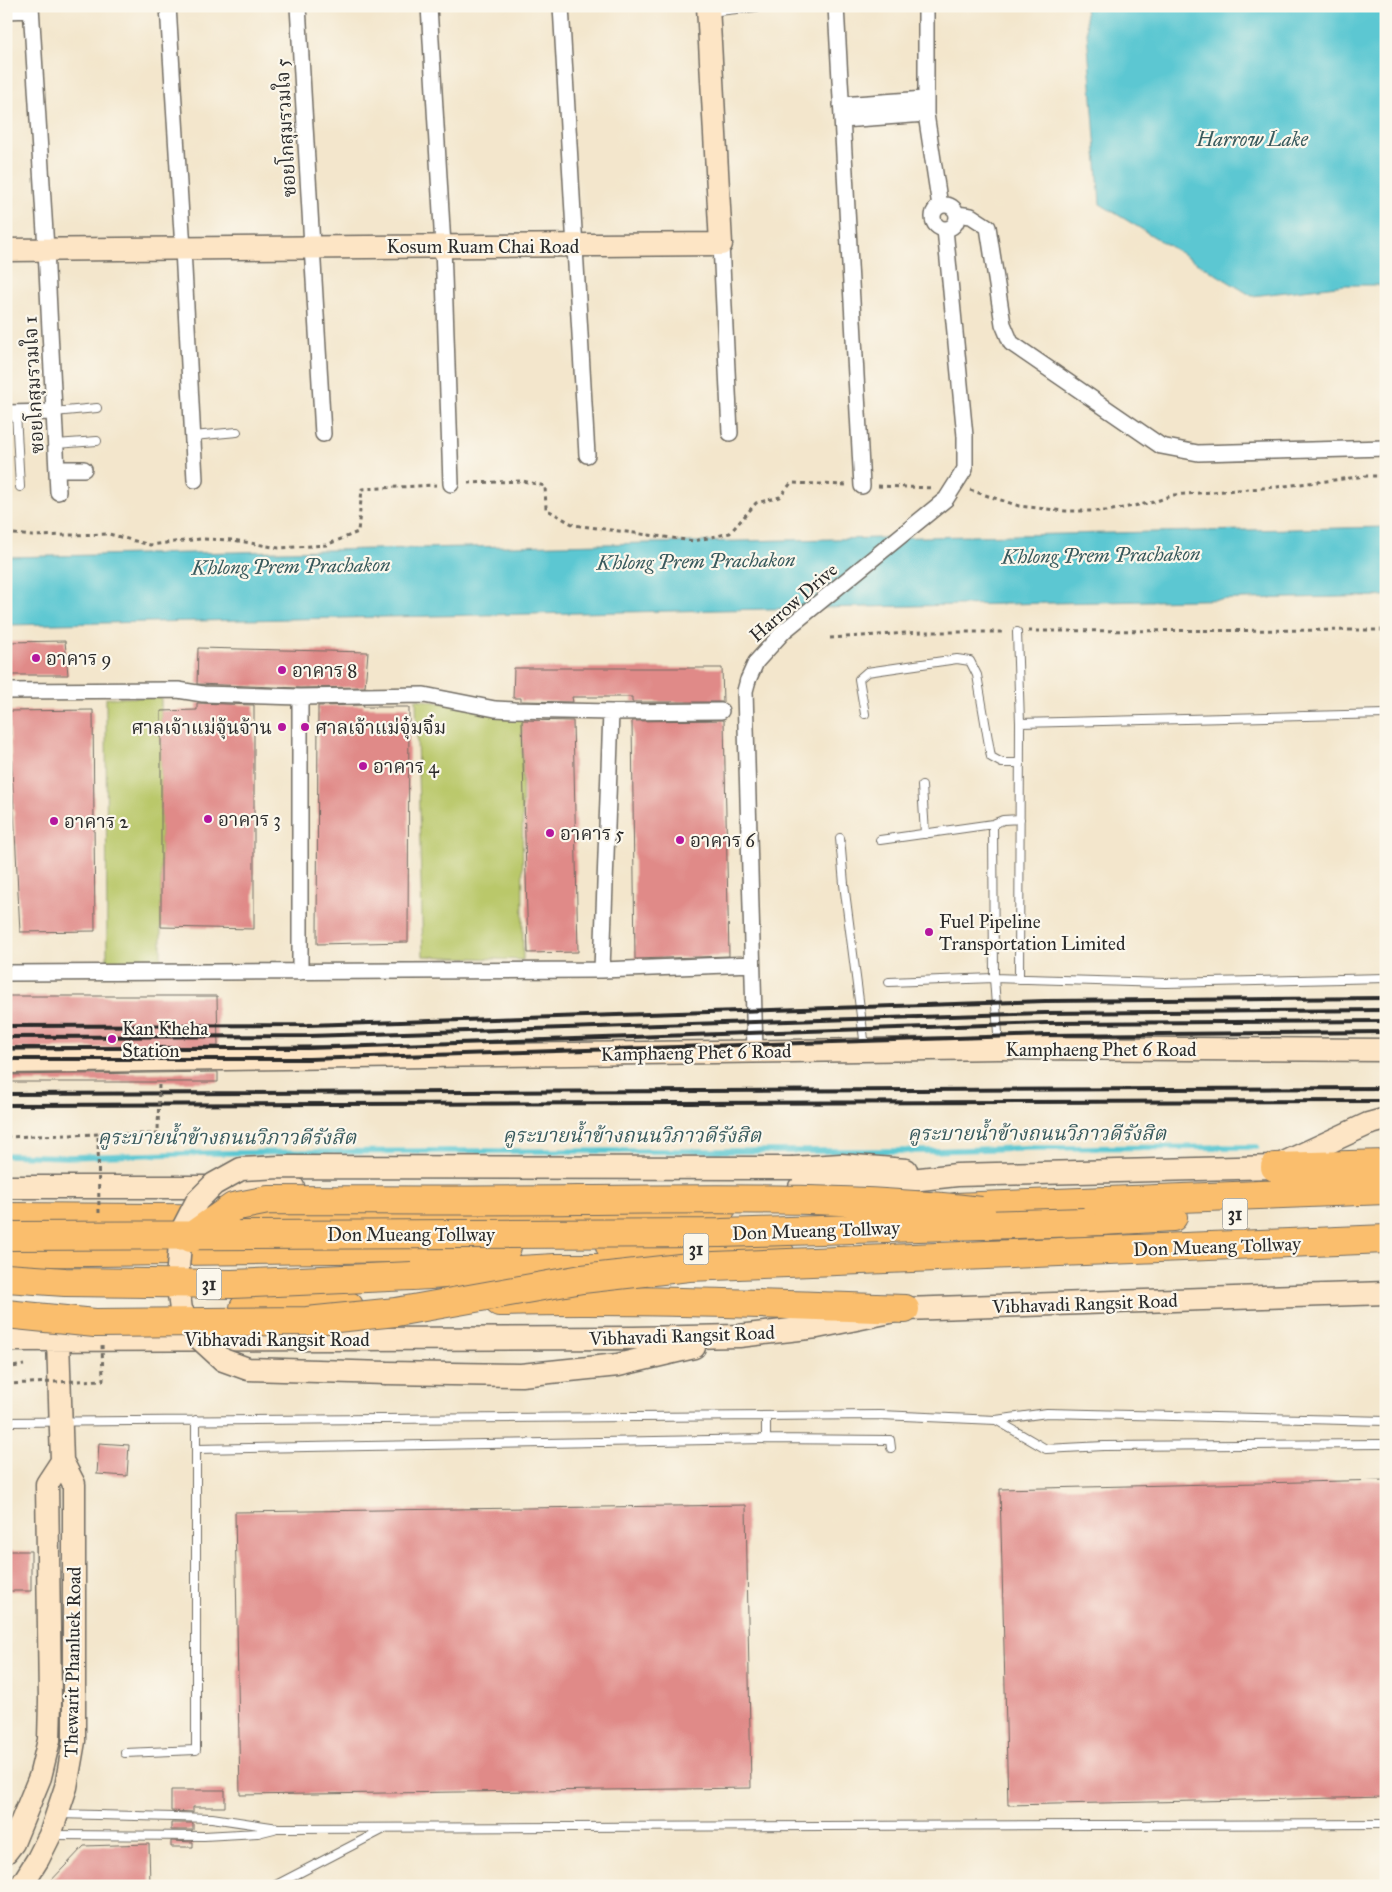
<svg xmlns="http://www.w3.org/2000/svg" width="1392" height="1892" viewBox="0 0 1392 1892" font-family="'IM FELL Great Primer','Noto Serif Thai',serif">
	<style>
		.green { fill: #bac86a; stroke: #727a4a }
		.water { fill: #5bc7d2; stroke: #43797e }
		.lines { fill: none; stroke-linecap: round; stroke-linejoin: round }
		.stream { stroke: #5bc7d2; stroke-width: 5.5 }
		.building { fill: #e08a88 }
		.lane-casing { stroke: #716c63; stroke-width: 10 }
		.street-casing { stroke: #716c63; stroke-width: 18 }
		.secondary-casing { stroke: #716c63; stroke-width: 25 }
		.highway-casing { stroke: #716c63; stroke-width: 30 }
		.path { stroke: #716c63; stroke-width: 3; stroke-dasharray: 4 4; stroke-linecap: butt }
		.lane { stroke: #fff; stroke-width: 8 }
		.street { stroke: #fff; stroke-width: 15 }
		.secondary { stroke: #fde5c5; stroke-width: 22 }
		.highway { stroke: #fabe6d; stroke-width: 28 }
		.rail { stroke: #2b2b2b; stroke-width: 4 }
		.street-bridge-casing { stroke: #716c63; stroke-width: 18; stroke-linecap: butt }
		.secondary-bridge-casing { stroke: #716c63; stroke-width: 25; stroke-linecap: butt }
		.highway-bridge-casing { stroke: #716c63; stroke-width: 30; stroke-linecap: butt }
		.path-bridge { stroke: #716c63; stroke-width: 3; stroke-dasharray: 4 4; stroke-linecap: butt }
		.street-bridge { stroke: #fff; stroke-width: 15 }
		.secondary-bridge { stroke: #fde5c5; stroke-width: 22 }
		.highway-bridge { stroke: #fabe6d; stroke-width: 28 }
		.poi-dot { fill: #b5179e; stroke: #fbf7ec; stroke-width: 2 }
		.labels { text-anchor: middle; stroke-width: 4.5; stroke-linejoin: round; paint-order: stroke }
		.shield { fill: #fbf7ec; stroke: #696865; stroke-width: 1 }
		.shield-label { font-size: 18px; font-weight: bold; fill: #2b2b2b }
		.street-label { font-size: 19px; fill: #2b2b2b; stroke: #fbf7ec }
		.poi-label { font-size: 19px; fill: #2b2b2b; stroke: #fbf7ec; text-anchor: start }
		.water-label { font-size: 20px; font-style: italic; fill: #395a5d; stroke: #fbf7ec }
	</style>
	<rect width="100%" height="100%" fill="#fbf7ec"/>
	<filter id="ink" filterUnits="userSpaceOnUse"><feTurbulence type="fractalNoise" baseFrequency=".02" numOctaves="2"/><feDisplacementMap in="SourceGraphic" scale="10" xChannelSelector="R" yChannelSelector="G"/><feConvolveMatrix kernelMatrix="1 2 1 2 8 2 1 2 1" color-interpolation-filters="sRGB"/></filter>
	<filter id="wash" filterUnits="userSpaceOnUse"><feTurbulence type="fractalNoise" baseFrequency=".0096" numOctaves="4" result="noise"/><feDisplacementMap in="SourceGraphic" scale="20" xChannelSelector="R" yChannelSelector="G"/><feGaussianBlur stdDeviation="1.12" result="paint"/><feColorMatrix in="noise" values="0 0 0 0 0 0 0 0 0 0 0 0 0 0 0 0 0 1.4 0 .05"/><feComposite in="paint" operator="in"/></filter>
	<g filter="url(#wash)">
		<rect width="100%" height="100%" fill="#f3e6cc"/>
		<path class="green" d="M161,697V966L107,967L106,698Z
			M416,699L522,715L523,960L423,956Z"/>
		<path class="water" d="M1085,6H1386V285H1345L1252,296L1100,204Z
			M1386,527V596L6,625V557Z"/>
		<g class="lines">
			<path class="stream" d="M6,1155L68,1157L210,1153L425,1151H930L1019,1148L1257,1147"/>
		</g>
		<g id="blocks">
			<path class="building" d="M65,641L68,675H6V642Z
				M198,648L368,652L365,687L300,688L197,684Z
				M514,668H722L723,702H632V697H572L573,702L521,701V698H513Z
				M197,703L254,705V929L161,927V711L197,710Z
				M364,705L363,707H409L408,942L317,944L318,706Z
				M93,710L95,931L20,932L9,711Z
				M522,720L573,721L578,952L528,953Z
				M724,720L729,956L635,959L632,721Z
				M6,996H217L218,1046L6,1049Z
				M218,1072V1082H6V1075Z
				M99,1443L129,1445L127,1476L97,1474Z
				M1386,1480V1797L1008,1805L1000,1489Z
				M746,1505L751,1788L240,1795L235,1512Z
				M6,1551H31V1591H6Z
				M171,1790H225V1807H193V1812L171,1811Z
				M171,1823H193V1830H171Z
				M171,1841L193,1842V1847H171Z
				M149,1844L150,1886H46L84,1846Z"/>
		</g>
	</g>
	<g filter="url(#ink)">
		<use href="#blocks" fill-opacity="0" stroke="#716c63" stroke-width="1"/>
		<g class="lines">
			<defs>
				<path id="lane" d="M709,12L765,6
					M54,412L97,408
					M16,413L20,487
					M193,436L237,432
					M56,444L97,441
					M1017,632L1020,723L1019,979
					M865,714L859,679L867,672L957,659L970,661L977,675L991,757L1002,763H1020
					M1020,723L1386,714
					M922,786L925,834
					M993,824L994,978L999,1047
					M840,838L844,884L865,1047
					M880,840L993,824L1003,820L1020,819
					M889,982L994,978L1165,983L1386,978
					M766,1417V1439
					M996,1420L1046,1449L1104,1446L1386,1444
					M6,1422L880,1415L996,1420L1047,1413L1386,1421
					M197,1449L766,1439L890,1440L891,1448
					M125,1753L196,1750V1420
					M59,1814L212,1818L278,1828L1386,1824
					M53,1835L204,1836L258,1833L274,1829
					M274,1886L384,1829"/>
				<path id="street" d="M31,6L46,249L58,492
					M168,6L183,249L195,480
					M298,6L323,434
					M429,6L443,246L451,484
					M561,6L587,455
					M836,6L862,486
					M926,6V114L940,206
					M6,11L31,10
					M841,105L925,99
					M842,120L926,114
					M933 217a12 12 0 1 1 24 0a12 12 0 1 1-24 0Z
					M957,214L971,216L988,227L1003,324L1011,343L1161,446L1198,453L1386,448
					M945,229L965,436
					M721,244L730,433
					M6,413L54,412
					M57,469H84
					M748,680L745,691L755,1051
					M6,691L178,690L203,694L300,697L424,695L495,709L514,710L611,712L721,711
					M602,970L611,712
					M300,972V697
					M6,973L602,970L752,964"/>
				<path id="secondary" d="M6,250L721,244L708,6
					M6,1062L999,1048L1386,1050
					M793,1168L841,1165L906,1170
					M6,1187H293
					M800,1187H847L957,1175L1275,1167L1368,1124L1386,1119
					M6,1340L634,1338L739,1336L817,1327L905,1309L1386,1293
					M387,1373L521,1375L618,1365L694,1347
					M6,1852L13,1843L40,1777L49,1740L50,1701L47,1484L62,1461
					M21,1886L38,1859L50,1835L66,1787L74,1741V1484L62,1461L58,1340"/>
				<path id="highway" d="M1275,1167L1386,1164
					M955,1207L1386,1190
					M6,1217L303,1219L720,1212
					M1084,1222L1173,1217
					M610,1246L780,1253
					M6,1253L507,1247
					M412,1276L555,1268H602
					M499,1302C634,1299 770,1304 905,1309
					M244,1308L349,1306"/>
			</defs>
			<use href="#lane" class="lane-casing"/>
			<use href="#street" class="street-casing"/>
			<use href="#secondary" class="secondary-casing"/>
			<use href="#highway" class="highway-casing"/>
			<path class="path" d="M468,483L523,481L545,486L546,509L574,525L694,541L730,533L756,503L780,497L791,483L847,485
				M878,486L934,488
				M970,490L1019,506L1065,511H1107L1154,502L1173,495L1276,487L1367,476H1386
				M6,533L32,536L109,534L150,545L200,539L233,540L279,548L326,545L358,532L362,489L436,485
				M1028,631L1386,630
				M830,638L923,632H1004
				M6,1137L98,1134
				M6,1368L24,1365"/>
			<use href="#lane" class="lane"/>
			<use href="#street" class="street"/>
			<use href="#secondary" class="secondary"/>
			<use href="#highway" class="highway"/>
			<path class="rail" d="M6,1026L308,1025L1045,1001L1386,998
				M6,1037L308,1036L1045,1013L1386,1010
				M6,1048H308L1045,1023L1386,1021
				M6,1059H309L1046,1035L1386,1032
				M6,1094L1386,1088
				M6,1105L1386,1101"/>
			<defs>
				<path id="street-bridge" d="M748,680L756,662L784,631L946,499L965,469V436"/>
				<path id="secondary-bridge" d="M387,1373L248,1369L223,1360L199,1338L181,1310L177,1279L181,1232L197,1201L214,1184L241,1169L280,1167L793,1168"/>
				<path id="highway-bridge" d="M6,1236L721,1233L1084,1222
					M191,1238L196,1233L233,1207L268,1200C372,1200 475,1201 578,1200C713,1199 847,1196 981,1211
					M6,1278L65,1282L232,1284L412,1276
					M6,1314L95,1323L307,1321L396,1312L582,1279L689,1267L1386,1239"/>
			</defs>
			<use href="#street-bridge" class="street-bridge-casing"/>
			<use href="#secondary-bridge" class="secondary-bridge-casing"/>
			<use href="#highway-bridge" class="highway-bridge-casing"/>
			<path class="path-bridge" d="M99,1213L98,1134H158L159,1082
				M6,1384L103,1380L102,1344"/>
			<use href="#street-bridge" class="street-bridge"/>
			<use href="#secondary-bridge" class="secondary-bridge"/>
			<use href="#highway-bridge" class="highway-bridge"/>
		</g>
	</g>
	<g class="poi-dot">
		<circle cx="36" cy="658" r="5"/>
		<circle cx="282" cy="670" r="5"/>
		<circle cx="282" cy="727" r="5"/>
		<circle cx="305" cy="727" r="5"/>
		<circle cx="363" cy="766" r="5"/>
		<circle cx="208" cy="819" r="5"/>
		<circle cx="54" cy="821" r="5"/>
		<circle cx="550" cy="833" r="5"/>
		<circle cx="680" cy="840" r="5"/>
		<circle cx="929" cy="932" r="5"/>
		<circle cx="112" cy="1039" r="5"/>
	</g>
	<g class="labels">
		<g class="shield">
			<rect x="1222.5" y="1198.5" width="25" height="31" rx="4"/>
			<rect x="683.5" y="1233.5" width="25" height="31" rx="4"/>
			<rect x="196.5" y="1268.5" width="25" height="31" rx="4"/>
		</g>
		<g class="shield-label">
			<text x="1235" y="1220">31</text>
			<text x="696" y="1255">31</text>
			<text x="209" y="1290">31</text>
		</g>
		<g class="street-label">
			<text transform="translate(285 128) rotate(-93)" y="7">ซอยโกสุมรวมใจ 5</text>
			<text x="483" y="253">Kosum Ruam Chai Road</text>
			<text transform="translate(33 385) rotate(-93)" y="7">ซอยโกสุมรวมใจ 1</text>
			<text transform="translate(793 602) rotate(-41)" y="7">Harrow Drive</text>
			<text x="1101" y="1056">Kamphaeng Phet 6 Road</text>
			<text transform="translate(696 1052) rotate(-1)" y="7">Kamphaeng Phet 6 Road</text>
			<text transform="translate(816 1230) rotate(-2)" y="7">Don Mueang Tollway</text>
			<text x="411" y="1241">Don Mueang Tollway</text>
			<text transform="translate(1217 1246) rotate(-2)" y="7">Don Mueang Tollway</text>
			<text transform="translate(1085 1303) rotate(-2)" y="7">Vibhavadi Rangsit Road</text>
			<text transform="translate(682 1335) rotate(-2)" y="7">Vibhavadi Rangsit Road</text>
			<text x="277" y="1346">Vibhavadi Rangsit Road</text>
			<text transform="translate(72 1662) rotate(-89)" y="7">Thewarit Phanluek Road</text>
		</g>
		<g class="poi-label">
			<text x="46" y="665">อาคาร 9</text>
			<text x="292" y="677">อาคาร 8</text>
			<text x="272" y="734" text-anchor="end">ศาลเจ้าแม่จุ้นจ้าน</text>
			<text x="315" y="734">ศาลเจ้าแม่จุ๋มจิ๋ม</text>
			<text x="373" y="773">อาคาร 4</text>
			<text x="218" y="826">อาคาร 3</text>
			<text x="64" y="828">อาคาร 2</text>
			<text x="560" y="840">อาคาร 5</text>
			<text x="690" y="847">อาคาร 6</text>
			<text x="939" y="928">Fuel Pipeline<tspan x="939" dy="22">Transportation Limited</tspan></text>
			<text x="122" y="1035">Kan Kheha<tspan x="122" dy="22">Station</tspan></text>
		</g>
		<g class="water-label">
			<text x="1252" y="146">Harrow Lake</text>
			<text transform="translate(1101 555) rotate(-1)" y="7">Khlong Prem Prachakon</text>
			<text transform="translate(696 561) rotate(-1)" y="7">Khlong Prem Prachakon</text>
			<text transform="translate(291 566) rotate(-1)" y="7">Khlong Prem Prachakon</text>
			<text x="1037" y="1140">คูระบายน้ำข้างถนนวิภาวดีรังสิต</text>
			<text x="632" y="1142">คูระบายน้ำข้างถนนวิภาวดีรังสิต</text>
			<text x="227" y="1144">คูระบายน้ำข้างถนนวิภาวดีรังสิต</text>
		</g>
	</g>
	<rect width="1392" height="1892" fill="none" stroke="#fbf7ec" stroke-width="25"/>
</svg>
